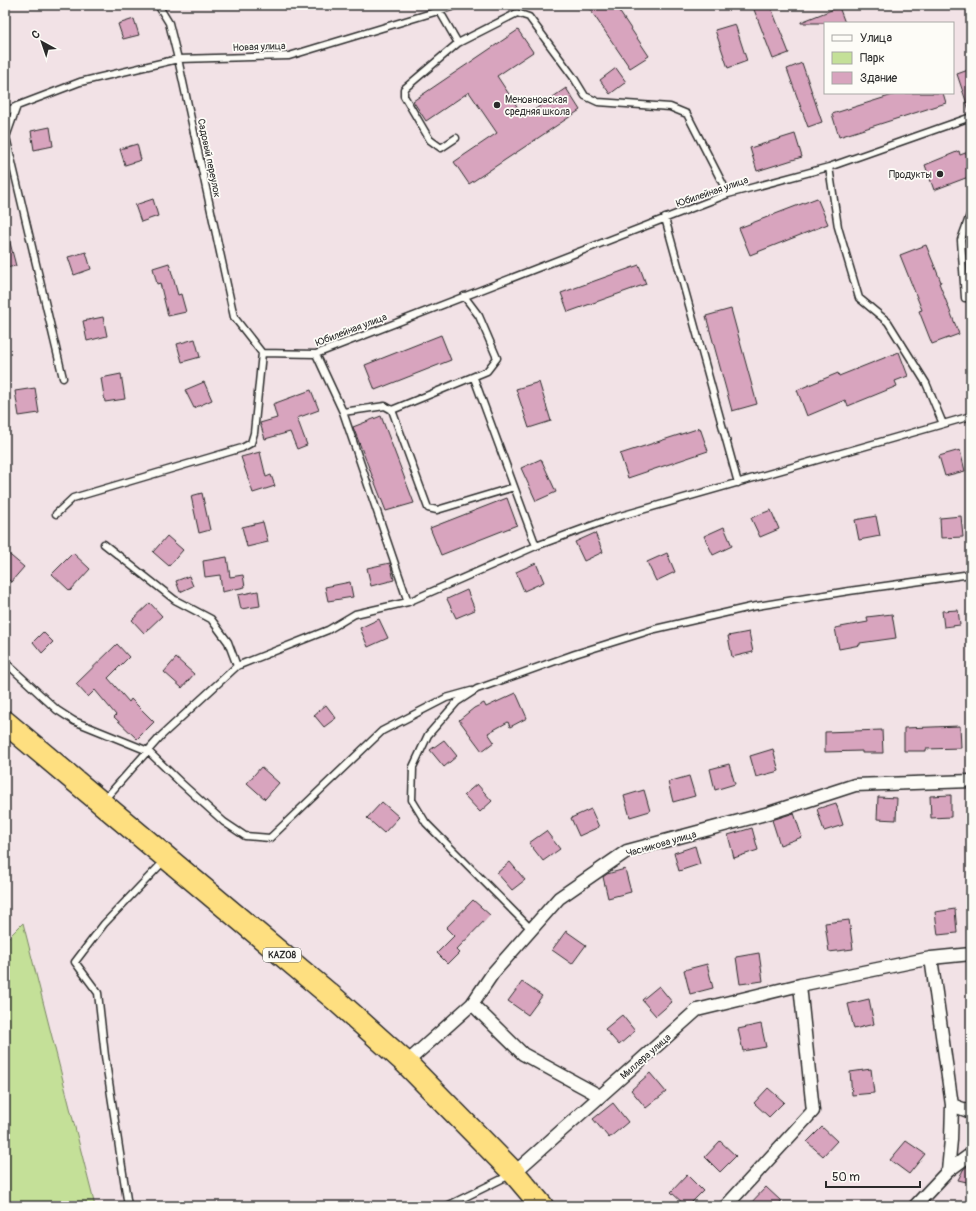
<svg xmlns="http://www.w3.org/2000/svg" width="976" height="1211" viewBox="0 0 976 1211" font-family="Pangolin,sans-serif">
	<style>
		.green { fill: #c4e098; stroke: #788662 }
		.building { fill: #d8a4be; stroke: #2b2b2b }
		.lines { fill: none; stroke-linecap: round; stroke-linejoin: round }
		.lane-casing { stroke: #2b2b2b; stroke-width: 9 }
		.street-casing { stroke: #2b2b2b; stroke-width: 15 }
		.highway-casing { stroke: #2b2b2b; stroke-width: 25 }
		.lane { stroke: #fdfcf7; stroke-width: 6 }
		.street { stroke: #fdfcf7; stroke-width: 12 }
		.highway { stroke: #fedf80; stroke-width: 22 }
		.poi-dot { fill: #2b2b2b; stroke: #fdfcf7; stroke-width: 1.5 }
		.labels { text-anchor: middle; stroke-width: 3.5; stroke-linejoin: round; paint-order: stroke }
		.shield { fill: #fdfcf7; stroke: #6a6a68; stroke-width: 1 }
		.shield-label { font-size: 9px; font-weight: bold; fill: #2b2b2b }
		.street-label { font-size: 10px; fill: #2b2b2b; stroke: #fdfcf7 }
		.poi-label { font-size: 10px; fill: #2b2b2b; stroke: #fdfcf7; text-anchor: start }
	</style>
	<rect width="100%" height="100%" fill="#f2e2e6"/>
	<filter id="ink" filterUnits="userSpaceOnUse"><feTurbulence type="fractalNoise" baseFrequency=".025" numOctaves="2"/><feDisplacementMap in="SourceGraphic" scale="8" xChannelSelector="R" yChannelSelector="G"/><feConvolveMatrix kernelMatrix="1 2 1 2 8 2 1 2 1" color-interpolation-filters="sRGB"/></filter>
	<g filter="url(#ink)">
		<path class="green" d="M23,923L95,1206H5V941Z"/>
		<path class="building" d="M587,5H615L649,56L630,68Z
			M759,5H770L789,53L773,59L753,7Z
			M839,7L845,23H801V22Z
			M134,19L139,35L123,39L118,24Z
			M735,24L747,61L728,68L715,30Z
			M518,30L533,52L497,76L524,117L566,88L580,110L469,184L454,162L497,133L469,92L426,121L413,101Z
			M802,63L822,122L808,127L787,69Z
			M616,68L626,82L610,94L600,80Z
			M971,69V110H969L957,74Z
			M899,93H943L946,103L839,137L832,114Z
			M50,127L53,146L34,150L31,131Z
			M795,134L802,157L757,171L750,148Z
			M137,144L141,160L125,165L120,149Z
			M959,151L960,155L971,151V176L934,190L925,165Z
			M817,198L828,224L750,255L739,228Z
			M153,199L158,216L141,222L135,205Z
			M8,235L16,266L5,268V236Z
			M926,245L941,282L939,283L959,334L932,344L919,311L922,310L900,255Z
			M86,252L91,269L74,275L68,257Z
			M169,263L178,295L181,294L186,312L168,316L160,283L157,284L153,268Z
			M639,265L646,284L568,312L561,293Z
			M731,309L757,404L732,411L706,316Z
			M103,317L107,336L87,341L83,321Z
			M441,335L451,360L375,390L365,365Z
			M195,339L200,357L182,362L177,344Z
			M899,352L908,376L895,381L897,386L848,406L845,400L807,416L797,390L838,373L839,376Z
			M121,374L125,399L105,402L101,378Z
			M204,382L212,400L194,408L185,390Z
			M539,382L551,421L529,428L516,389Z
			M35,388L39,413L19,416L15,391Z
			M311,390L319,410L297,418L307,445L297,449L290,432L265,439L260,423L277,418L273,404Z
			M381,416L414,503L386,511L353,427Z
			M700,428L708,451L628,478L620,454Z
			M960,450L965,471L945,476L939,456Z
			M260,452L266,477L271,475L275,486L253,493L241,457Z
			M541,459L556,492L536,501L521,468Z
			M202,493L210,530L199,533L191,496Z
			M507,498L517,525L441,555L430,528Z
			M771,510L779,529L760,537L751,518Z
			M876,516L880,536L859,540L855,520Z
			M961,516L963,537L941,538L940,518Z
			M263,522L268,542L247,547L242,527Z
			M724,527L732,546L713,555L704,536Z
			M595,533L603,552L584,561L575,542Z
			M167,536L183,550L169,566L153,552Z
			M5,551L24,567L11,582L5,576Z
			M73,553L90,569L70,591L52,574Z
			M667,553L675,572L656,581L647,562Z
			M227,557L230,577L243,575L245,587L222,592L220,575L205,577L203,561Z
			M390,563L394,580L371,586L367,568Z
			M536,563L544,582L524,591L516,572Z
			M189,576L193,586L180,592L176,581Z
			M350,582L353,597L328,601L325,587Z
			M467,590L475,610L456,618L447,599Z
			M258,591L260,606L241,609L238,595Z
			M150,603L162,616L144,633L132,620Z
			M958,610L960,625L944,627L942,611Z
			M892,614L896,638L860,643V645L839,649L835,628L868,622L867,617Z
			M379,619L388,638L368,647L360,628Z
			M43,632L53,642L42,653L33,642Z
			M749,632L753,652L732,657L728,636Z
			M117,644L129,657L108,678L129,702L131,699L154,722L137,739L114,717L116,715L95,690L88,697L76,684Z
			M176,658L194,674L182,688L164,672Z
			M516,693L527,718L510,727L508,722L488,733L494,742L482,751L459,720L474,708L484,703L486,707Z
			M326,705L336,718L324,727L314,715Z
			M960,726L961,748L926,749V751H904V728Z
			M882,730L883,753H862V751L825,752V732Z
			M444,740L457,756L444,767L430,750Z
			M773,749L779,771L756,777L750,756Z
			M729,764L735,784L715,790L710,769Z
			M261,767L279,783L265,799L247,783Z
			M689,776L695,796L673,802L668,782Z
			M477,784L492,801L480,812L464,795Z
			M644,790L650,811L630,817L624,796Z
			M951,795V817L931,818L930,796Z
			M878,797L897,798L896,820L877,819Z
			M382,802L399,817L384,833L367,818Z
			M836,803L843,825L824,831L817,809Z
			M591,809L599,827L579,836L571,818Z
			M794,813L802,837L780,845L772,820Z
			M752,828L758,850L734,858L728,835Z
			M546,831L560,849L543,861L529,843Z
			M695,846L700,864L679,871L674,853Z
			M510,862L525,880L512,890L497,873Z
			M625,869L631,892L608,898L603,877L607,874Z
			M473,900L490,915L456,950L459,953L448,964L437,953L454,936L446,928Z
			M955,909L957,933L938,935L935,912Z
			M849,920L853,949L829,952L825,923Z
			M566,931L586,945L572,964L552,950Z
			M759,953L763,981L740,984L736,957Z
			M707,964L713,988L690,994L684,970Z
			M522,982L542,996L528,1015L508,1001Z
			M659,986L672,1002L656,1016L642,1000Z
			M869,999L874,1024L854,1029L848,1004Z
			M622,1015L635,1031L619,1045L605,1029Z
			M761,1024L766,1047L743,1051L738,1029Z
			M871,1069L874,1093L852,1095L850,1072Z
			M650,1073L666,1092L646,1108L631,1090Z
			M768,1088L784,1102L769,1117L754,1103Z
			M613,1103L628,1122L609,1138L593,1119Z
			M822,1127L837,1141L823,1156L807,1142Z
			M720,1141L736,1156L720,1172L705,1157Z
			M906,1141L925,1154L909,1174L890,1160Z
			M971,1163V1183L958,1180L963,1170Z
			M687,1175L703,1191L688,1206H686L671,1192Z
			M766,1187L781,1201L776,1206H748Z"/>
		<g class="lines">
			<defs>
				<path id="lane" d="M158,5L169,23L178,59L234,317L262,353L316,354L728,194L829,167L971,117
					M439,10L458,43L517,13L529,17L574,78L585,96L598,102L670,107L687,114L728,194
					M5,112L17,106
					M456,138L441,148L430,140L404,96V89L458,43
					M971,212L961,240L965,298L971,297
					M665,218L738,483
					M316,354L343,412L408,602L536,546
					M63,378L6,137L17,106L80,82L178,59L289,56L458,5
					M474,378L536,546L610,519L943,424L926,383L888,322L859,298L838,227L829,167
					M392,410L487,371L497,358L479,316L464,296
					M343,412L385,406L392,410L428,508L437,510L514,487
					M943,424L971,416
					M56,514L73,498L242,448L251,443L254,433L262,353
					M104,544L175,600L211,619L228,642L237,666
					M5,662L57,710L74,721L148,751L180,782L224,822L245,836L270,838L382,731L446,698L471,691
					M104,800L161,736L237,666L328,630L355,614L408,602
					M531,929L426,823L412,800L413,767L428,735L457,702L477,689L575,654L655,629L751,607L849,591L971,574
					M128,1206L105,1056L98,993L75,962L104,924L164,861
					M447,1206L510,1175"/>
				<path id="street" d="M472,1004L523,1054L600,1096
					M406,1063L472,1004L493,973L559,898L627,851L769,813L855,785L971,781
					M952,1105L971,1112
					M948,1171L971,1154
					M514,1173L697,1010L800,985L931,958L971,954
					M726,1206L813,1111L800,985
					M915,1206L948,1171L951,1140L952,1105L931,958"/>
				<path id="highway" d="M5,722L336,1000L406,1063L514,1173L542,1206"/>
			</defs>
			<use href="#lane" class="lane-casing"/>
			<use href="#street" class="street-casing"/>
			<use href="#highway" class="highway-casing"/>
			<use href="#lane" class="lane"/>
			<use href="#street" class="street"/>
			<use href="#highway" class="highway"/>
		</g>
	</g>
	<g class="poi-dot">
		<circle cx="497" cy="105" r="4"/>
		<circle cx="940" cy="174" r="4"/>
	</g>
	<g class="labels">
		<rect class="shield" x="263" y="948" width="38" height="14" rx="3"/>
		<g class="shield-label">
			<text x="282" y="958">KAZ08</text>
		</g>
		<g class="street-label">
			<text transform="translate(259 46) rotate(-2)" y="4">Новая улица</text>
			<text transform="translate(210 158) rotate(78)" y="4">Садовый переулок</text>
			<text transform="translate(712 191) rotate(-19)" y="4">Юбилейная улица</text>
			<text transform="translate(351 329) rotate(-21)" y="4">Юбилейная улица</text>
			<text transform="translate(661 843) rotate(-16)" y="4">Часникова улица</text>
			<text transform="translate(645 1056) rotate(-41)" y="4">Миллера улица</text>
		</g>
		<g class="poi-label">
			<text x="505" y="103">Меновновская<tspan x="505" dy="12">средняя школа</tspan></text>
			<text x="932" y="178" text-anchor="end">Продукты</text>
		</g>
	</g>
	<rect width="976" height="1211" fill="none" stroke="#fdfcf7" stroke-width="20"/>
	<rect x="10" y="10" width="956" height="1191" fill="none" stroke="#2b2b2b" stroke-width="1.5" filter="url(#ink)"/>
	<rect x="824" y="22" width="130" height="72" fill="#fdfcf7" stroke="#a9a8a5"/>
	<rect x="832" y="35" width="20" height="6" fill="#fdfcf7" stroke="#a9a8a5"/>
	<text x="860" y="42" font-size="12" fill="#2b2b2b">Улица</text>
	<rect x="832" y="52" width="20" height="12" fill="#c4e098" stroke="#a9a8a5"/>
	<text x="860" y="62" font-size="12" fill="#2b2b2b">Парк</text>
	<rect x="832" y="72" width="20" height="12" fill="#d8a4be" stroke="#a9a8a5"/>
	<text x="860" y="82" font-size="12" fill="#2b2b2b">Здание</text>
	<g transform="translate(42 42) rotate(320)" stroke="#fdfcf7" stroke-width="3" paint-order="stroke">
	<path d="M0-3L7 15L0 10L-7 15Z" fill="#2b2b2b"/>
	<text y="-6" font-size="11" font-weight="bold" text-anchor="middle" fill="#2b2b2b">С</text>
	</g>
	<path d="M826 1181v6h94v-6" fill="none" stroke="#2b2b2b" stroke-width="2"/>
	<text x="832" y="1181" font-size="12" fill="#2b2b2b" stroke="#fdfcf7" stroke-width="3" paint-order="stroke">50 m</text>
</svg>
